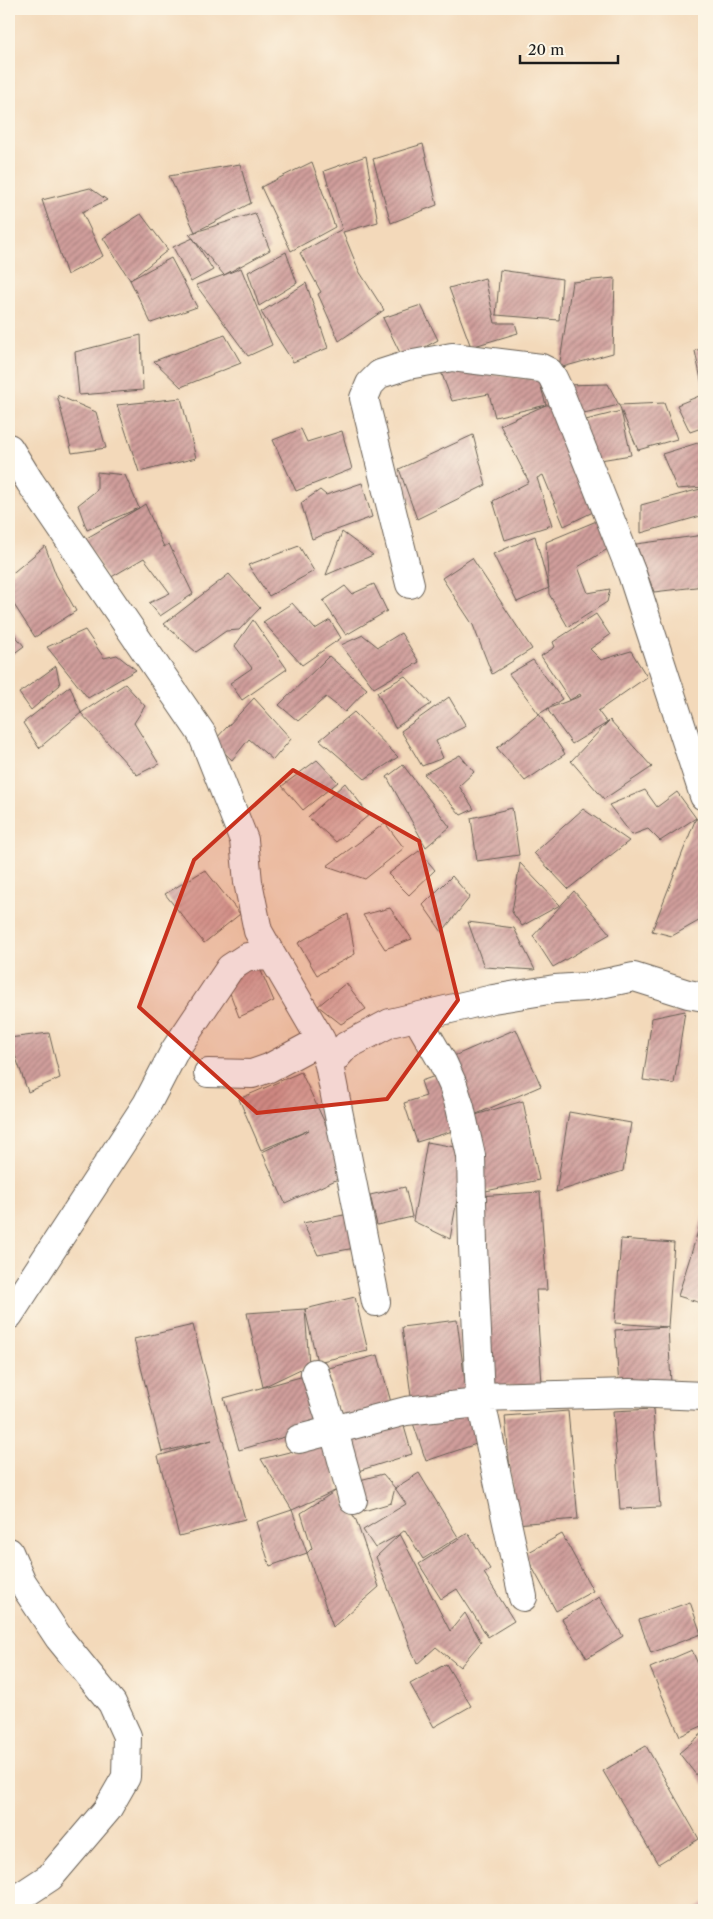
<svg xmlns="http://www.w3.org/2000/svg" width="713" height="1919" viewBox="0 0 713 1919" font-family="'Libre Caslon Text',serif">
	<style>
		.building { fill: url(#building-hatch) }
		.lines { fill: none; stroke-linecap: round; stroke-linejoin: round }
		.street-casing { stroke: #675e53; stroke-width: 30 }
		.street { stroke: #fff; stroke-width: 28 }
		.marked { fill: #c8321e; fill-opacity: 0.2; stroke: #c8321e; stroke-width: 4; stroke-linejoin: round }
	</style>
	<defs>
		<pattern id="building-hatch" width="6" height="6" patternUnits="userSpaceOnUse" patternTransform="scale(1.25)"><rect width="6" height="6" fill="#d09e9b"/><path d="M-1 1l2-2M0 6l6-6M5 7l2-2" fill="none" stroke="#a8807e"/></pattern>
	</defs>
	<rect width="100%" height="100%" fill="#fcf5e5"/>
	<filter id="ink" filterUnits="userSpaceOnUse"><feTurbulence type="fractalNoise" baseFrequency=".02" numOctaves="2"/><feDisplacementMap in="SourceGraphic" scale="10" xChannelSelector="R" yChannelSelector="G"/><feConvolveMatrix kernelMatrix="1 2 1 2 8 2 1 2 1" color-interpolation-filters="sRGB"/></filter>
	<filter id="wash" filterUnits="userSpaceOnUse"><feTurbulence type="fractalNoise" baseFrequency=".0096" numOctaves="4" result="noise"/><feDisplacementMap in="SourceGraphic" scale="20" xChannelSelector="R" yChannelSelector="G"/><feGaussianBlur stdDeviation="1.12" result="paint"/><feColorMatrix in="noise" values="0 0 0 0 0 0 0 0 0 0 0 0 0 0 0 0 0 1.4 0 .05"/><feComposite in="paint" operator="in"/></filter>
	<g filter="url(#wash)">
		<rect width="100%" height="100%" fill="#f3d9ba"/>
		<g id="blocks">
			<path class="building" d="M423,144L437,205L391,223L373,159Z
				M366,156L378,222L343,232L359,271L384,310L339,341L318,294L321,292L300,253L342,229L324,171Z
				M312,162L335,227L291,251L261,187Z
				M240,164L251,203L195,232L169,176Z
				M90,188L107,200L82,212L103,256L67,275L42,200Z
				M255,213L270,250L224,275L241,268L272,345L248,356L196,285L224,275L189,234Z
				M141,214L168,250L130,280L171,258L197,307L151,323L130,280L103,238Z
				M193,238L213,270L191,282L173,247Z
				M286,252L297,283L259,306L248,272Z
				M500,270L562,279L559,320L496,315Z
				M485,278L495,323H515L518,333L471,347L449,288Z
				M615,278L613,353L559,368L572,282Z
				M306,283L328,348L293,362L261,312Z
				M421,305L438,340L403,359L383,318Z
				M141,335L143,390L79,395L75,352Z
				M225,335L241,363L181,387L154,361Z
				M704,347V388L703,389L695,351Z
				M440,369L539,380L546,405L495,417L489,394L452,401Z
				M608,384L619,405L664,403L677,439L638,450L619,405L575,415L563,385Z
				M704,394V427L690,432L677,405Z
				M57,395L96,412L106,448L72,453Z
				M181,398L196,458L139,472L117,405Z
				M546,405H553L593,512L564,526L543,475L537,478L552,525L505,540L493,501L529,482L500,425Z
				M621,411L631,455L594,461L582,421Z
				M301,429L307,442L342,431L352,469L296,491L273,440Z
				M473,435L486,485L417,519L399,469Z
				M704,441V487L677,489L662,454Z
				M97,472L125,475L139,508L145,504L164,547L169,544L193,594L160,616L149,603L170,593L144,558L108,579L85,539L139,508L87,530L78,505L97,490Z
				M9,473L15,482L9,486Z
				M362,483L372,517L312,539L301,503L320,490L326,495Z
				M704,488V515L641,533V505Z
				M599,520L616,544L578,567L588,593L610,589L607,602L568,627L549,594L546,542Z
				M342,532L373,555L326,575Z
				M704,535V586L654,592L636,544Z
				M535,536L549,588L517,602L493,554Z
				M45,546L56,575L76,611L35,637L9,597V576Z
				M299,546L314,571L269,596L248,565Z
				M472,558L532,649L492,674L473,625L442,578Z
				M229,574L260,608L239,630L226,631L196,652L164,624Z
				M374,584L387,611L346,635L323,601L345,586L352,594Z
				M292,603L315,629L330,620L341,638L302,665L263,622Z
				M596,614L610,635L590,649L601,660L631,651L647,677L598,711L607,723L610,720L652,767L604,799L571,761L607,723L572,744L547,709L539,714L509,674L533,660L562,699L547,709L581,696L580,694L570,700L541,656L555,647L553,642Z
				M253,620L287,669L242,700L230,683L252,668L235,646Z
				M9,628L24,646L9,657Z
				M85,630L104,658L117,655L136,670L88,698L47,647Z
				M401,633L419,662L374,688L341,645L363,635L378,647Z
				M329,656L367,689L345,712L326,697L298,721L279,705Z
				M56,666L60,685L31,710L19,693Z
				M405,676L431,704L395,728L377,692Z
				M125,684L145,706L134,723L159,764L137,775L81,713Z
				M70,686L81,713L39,748L23,723Z
				M449,697L466,726L436,741L443,758L422,766L401,731Z
				M254,698L291,739L273,760L249,739L232,760L213,742Z
				M354,712L398,757L365,779L320,740Z
				M539,714L565,754L525,781L497,748Z
				M460,755L474,772L459,786L474,809L461,815L424,774Z
				M317,760L338,782L303,810L282,786Z
				M403,765L450,827L426,847L387,777Z
				M345,783L369,815L336,842L308,817Z
				M645,790L657,807L677,792L696,818L704,831V918L672,936L652,931L696,818L660,841L648,829L632,835L609,805Z
				M512,808L519,855L477,861L471,818Z
				M583,809L629,841L568,889L534,853Z
				M385,823L404,848L365,879L327,866Z
				M419,851L435,870L409,895L388,874Z
				M520,863L560,905L522,926L512,912Z
				M205,870L240,914L204,943L165,894Z
				M452,876L470,897L442,932L423,905Z
				M574,891L610,934L553,967L533,936Z
				M390,908L412,939L385,949L363,915Z
				M348,914L355,954L317,975L298,943Z
				M468,922L514,928L535,970L484,967Z
				M255,957L274,1001L239,1017L224,977Z
				M346,983L366,1009L341,1024L318,1006Z
				M685,1011L674,1084L643,1080L652,1018Z
				M516,1029L541,1086L472,1116L523,1101L539,1180L481,1192L447,1059Z
				M49,1033L60,1078L28,1092L9,1038Z
				M301,1072L349,1174L285,1203L262,1152L309,1130L261,1150L239,1099Z
				M441,1074L459,1129L417,1142L404,1103L426,1096L421,1081Z
				M569,1112L631,1123L623,1171L556,1192Z
				M427,1142L466,1149L450,1239L413,1221Z
				M405,1187L412,1217L377,1225L370,1195Z
				M540,1192L547,1290H536L542,1384L492,1387L478,1196Z
				M704,1212V1304L678,1296Z
				M354,1213L360,1247L318,1255L303,1223Z
				M621,1239L674,1243L668,1327L671,1384L619,1386L615,1330L668,1327L615,1323Z
				M355,1297L368,1351L317,1362L305,1309Z
				M305,1309L309,1365L263,1387L247,1313Z
				M457,1320L467,1397L412,1404L402,1327Z
				M193,1325L222,1437L245,1519L179,1536L158,1456L212,1440L162,1452L134,1339Z
				M378,1355L392,1406L343,1419L329,1368Z
				M315,1373L330,1424L239,1450L224,1398Z
				M469,1404L482,1442L426,1461L413,1423Z
				M653,1409L660,1507L620,1509L613,1411Z
				M568,1411L578,1519L515,1524L505,1416Z
				M403,1423L412,1454L358,1471L349,1439Z
				M330,1442L337,1490L292,1510L261,1459Z
				M419,1473L458,1537L423,1559L405,1530L400,1534L450,1631L465,1613L481,1642L460,1667L436,1647L417,1664L376,1557L400,1534L375,1548L363,1530L406,1504L395,1488Z
				M383,1474L395,1488L391,1503L364,1511L356,1481Z
				M337,1490L356,1520L379,1587L333,1627L307,1553L312,1548L301,1513Z
				M292,1510L307,1553L270,1566L256,1522Z
				M468,1533L490,1569L484,1573L514,1621L488,1637L457,1589L441,1599L419,1564Z
				M562,1534L593,1591L556,1611L525,1554Z
				M599,1597L623,1636L587,1658L562,1619Z
				M690,1602L701,1634L651,1653L639,1620Z
				M692,1650L704,1678V1725L680,1736L650,1668Z
				M446,1664L471,1706L434,1727L410,1684Z
				M704,1732V1785L679,1753Z
				M646,1746L699,1839L658,1864L603,1771Z
				M704,1902V1910H694Z"/>
		</g>
	</g>
	<g filter="url(#ink)">
		<use href="#blocks" fill-opacity="0" stroke="#675e53" stroke-width="1"/>
		<g class="lines">
			<defs>
				<path id="street" d="M9,448L30,482L202,734L244,840L248,882L258,931L272,956
					M410,584L364,398L370,384L380,374L408,365L452,357L541,368L549,372L553,378L560,393L632,574L704,796
					M417,1018L443,1063L453,1085L460,1107L471,1156L473,1246L480,1397L523,1597
					M329,1065L376,1302
					M208,1073L252,1074L269,1068L321,1040
					M9,1315L147,1104L175,1050L230,968L247,957L272,956L321,1040L329,1065L346,1046L390,1023L493,999L555,989L586,987L634,977L688,994L704,997
					M315,1373L334,1431L353,1500
					M299,1439L406,1411L469,1404L480,1397L630,1393L704,1396
					M9,1552L22,1582L59,1638L112,1703L127,1736L126,1777L107,1810L50,1877L9,1904"/>
			</defs>
			<use href="#street" class="street-casing"/>
			<use href="#street" class="street"/>
		</g>
	</g>
	<path class="marked" d="M293,770L419,841L458,1000L387,1099L257,1113L139,1007L194,860Z"/>
	<rect width="713" height="1919" fill="none" stroke="#fcf5e5" stroke-width="30"/>
	<path d="M520 55v8h98v-8" fill="none" stroke="#1c1c1c" stroke-width="2.5"/>
	<text x="528" y="55" font-size="15" fill="#1c1c1c" stroke="#fcf5e5" stroke-width="4" paint-order="stroke">20 m</text>
</svg>
